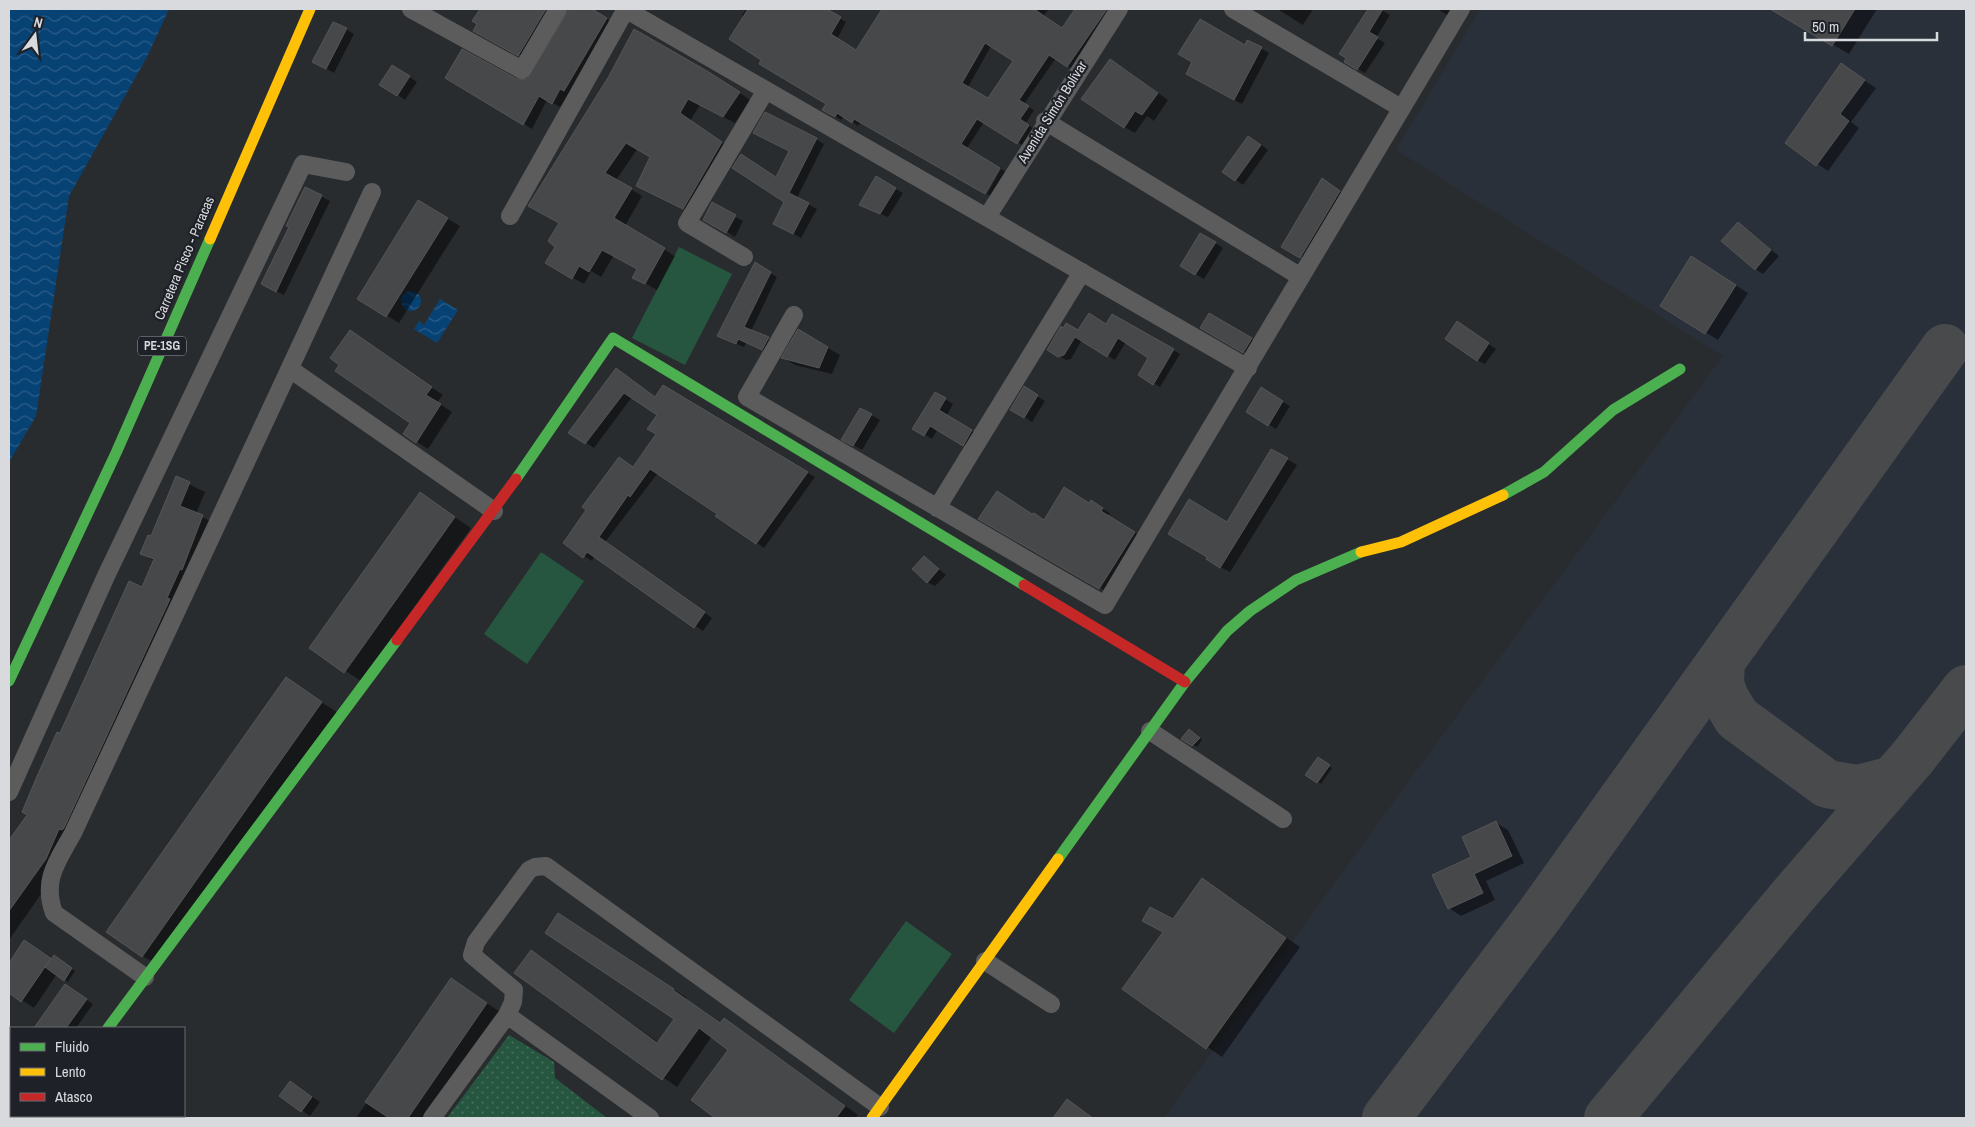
<svg xmlns="http://www.w3.org/2000/svg" width="1975" height="1127" viewBox="0 0 1975 1127" font-family="'Archivo Narrow',sans-serif">
	<style>
		.built { fill: #2a303a }
		.grass { fill: #265640 }
		.park { fill: url(#park-dots) }
		.water { fill: url(#water-waves) }
		.shadow { fill: #0007; fill-rule: evenodd }
		.lines { fill: none; stroke-linecap: round; stroke-linejoin: round }
		.taxiway { stroke: #484a4c; stroke-width: 48 }
		.building { fill: #474849; stroke: #565556; fill-rule: evenodd }
		.street { stroke: #5c5c5d; stroke-width: 18 }
		.fast { stroke: #4caf50; stroke-width: 11 }
		.slow { stroke: #ffc107; stroke-width: 11 }
		.jam { stroke: #c62828; stroke-width: 11 }
		.labels { text-anchor: middle; stroke-width: 4.5; stroke-linejoin: round; paint-order: stroke }
		.shield { fill: #1e2127; stroke: #a0a2a7; stroke-width: 1 }
		.shield-label { font-size: 12px; font-weight: bold; fill: #d8dade }
		.street-label { font-size: 14px; fill: #d8dade; stroke: #1e2127 }
	</style>
	<defs>
		<pattern id="park-dots" width="8" height="8" patternUnits="userSpaceOnUse" patternTransform="scale(1.25)"><rect width="8" height="8" fill="#265640"/><path d="M2 2h.1M6 6h.1" fill="none" stroke="#456e5b" stroke-width="1.8" stroke-linecap="round"/></pattern>
		<pattern id="water-waves" width="16" height="10" patternUnits="userSpaceOnUse" patternTransform="scale(1.25)"><rect width="16" height="10" fill="#074275"/><path d="M0 5q4-4 8 0t8 0" fill="none" stroke="#2a5d88"/></pattern>
	</defs>
	<rect width="100%" height="100%" fill="#292c2f"/>
	<path class="built" d="M1480,9H1966V1118H1164L1416,771L1723,356L1396,150Z"/>
	<path class="grass" d="M679,247L732,274L685,365L632,338Z
		M541,552L584,581L527,664L484,634Z
		M906,921L952,954L894,1033L849,1000Z"/>
	<path class="park" d="M509,1035L554,1062L555,1078L607,1118H447Z"/>
	<path class="water" d="M9,9H169L148,55L69,196L36,416L9,462Z
		M401 301a10 10 0 1 1 20 0a10 10 0 1 1-20 0Z
		M440,299L458,310L437,343L414,329L419,321L424,325Z"/>
	<path class="shadow" d="M481,9H558L527,59L474,30L479,23L474,21Z
		M570,9H591L614,23L572,95L569,93L560,107L547,100L532,129L447,77L528,81Z
		M746,9H825L846,22L837,39L857,52L884,9H925L928,11L929,9H1049L1044,15L1062,29L1076,9H1115L1074,70L1056,58L1024,104L1034,110L1026,123L1034,129L1024,146L984,122L967,148L861,122L858,126L844,116L841,120L824,110L828,104L762,60L742,15ZM991,46L1015,61L988,100L968,87Z
		M1280,9H1313L1303,25L1279,10Z
		M1370,9H1380L1390,15L1376,38L1385,43L1365,73L1346,62L1348,58L1341,53Z
		M1437,9H1461L1454,19Z
		M1772,9H1877L1849,54Z
		M346,29L354,34L334,73L320,65Z
		M1248,41L1269,53L1242,104L1187,74L1245,47Z
		M1841,65L1876,88L1851,122L1859,128L1828,171L1787,143Z
		M1122,67L1168,100L1154,121L1147,116L1135,133L1124,127Z
		M401,71L417,82L405,100L398,95Z
		M610,76L719,79L750,100L735,123L700,105L690,121L733,150L695,214L637,186L652,157L638,148L616,180L642,196L625,226L675,256L657,290L634,277L639,269L614,255L601,277L591,271L584,284L547,263L557,246L560,223Z
		M816,139L824,144L797,198L817,209L801,238L774,223L786,202L776,178L790,151Z
		M1257,142L1268,150L1243,185L1236,180Z
		M1001,169L1006,172L992,197L987,194Z
		M877,178L903,193L888,217L868,209Z
		M1330,185L1347,197L1309,261L1283,246Z
		M305,188L330,201L284,295L270,288Z
		M712,204L743,221L735,237L705,218Z
		M431,209L460,226L399,323L359,298Z
		M1738,224L1779,256L1763,274L1755,269Z
		M1201,234L1223,248L1204,279L1182,266Z
		M755,264L777,277L751,331L776,343L770,353L746,343L744,347L726,340Z
		M1703,265L1748,293L1718,340L1661,305Z
		M1210,314L1257,342L1250,355L1202,328Z
		M1113,315L1180,354L1160,387L1140,375L1150,358L1126,342L1115,360L1082,340L1071,359L1066,360L1048,349L1078,332L1107,325Z
		M1465,327L1496,349L1485,364L1477,360Z
		M798,331L840,355L832,374L795,365L783,358Z
		M350,332L443,395L437,402L452,412L428,449L417,442L411,423L341,364Z
		M617,369L656,398L663,387L815,477L764,548L658,473L605,542L712,618L703,631L595,556L592,561L564,543L634,468L658,434L659,415L632,397L594,448L570,432Z
		M1262,389L1290,406L1276,429L1248,412Z
		M936,393L953,404L947,415L980,436L971,449L938,429L932,439L914,428Z
		M1032,393L1045,401L1032,422L1012,409Z
		M861,409L880,420L862,450L843,439Z
		M1271,450L1297,465L1230,572L1220,567L1227,524Z
		M176,478L205,492L196,514L218,525L60,867L9,940V842L29,815L61,734L142,588L154,561L142,554L152,538Z
		M420,494L471,528L361,681L311,648Z
		M1091,502L1110,513L1108,516L1142,537L1107,592L980,519L1033,516L1045,521Z
		M924,557L946,575L935,586L927,582Z
		M287,679L338,713L159,965L142,956Z
		M1193,732L1202,740L1197,747L1183,738Z
		M1321,760L1332,768L1321,784L1306,775Z
		M1496,823L1508,830L1524,863L1486,881L1495,900L1461,916L1449,908L1473,857Z
		M1203,880L1300,947L1222,1057L1123,989Z
		M559,914L687,998L686,999L721,1024L725,1020L738,1028L858,1115L855,1118H717L692,1100L730,1050L712,1036L677,1087L515,973L531,951L659,1043L676,1018Z
		M25,941L75,971L68,982L57,974L34,1008L9,992V980L11,976L9,975V965Z
		M451,980L502,1013L430,1118H356Z
		M66,986L93,1004L76,1028H36Z
		M298,1087L320,1102L310,1116L281,1096Z
		M1068,1100L1080,1108L1094,1118H1054Z"/>
	<g class="lines">
		<path class="taxiway" d="M1721,661L1720,684L1725,698L1737,718L1827,784L1858,789L1893,780
			M1386,1118L1541,913L1945,348
			M1608,1118L1791,898L1913,757L1966,689"/>
	</g>
	<path class="building" d="M480,9H546L518,56L473,31L477,24L472,21Z
		M569,9H592L607,18L564,91L560,89L552,104L539,96L523,125L445,78L462,49L517,79H527Z
		M748,9H827L841,17L831,34L856,50L882,9H1034L1062,28L1075,9H1107L1067,67L1049,55L1019,100L1029,106L1020,119L1029,125L1017,144L977,119L961,144L1000,168L985,194L854,119L852,123L837,113L835,117L822,110L826,104L759,64L761,60L729,39ZM985,43L1013,61L988,98L962,83Z
		M1368,9H1383L1369,32L1378,37L1357,70L1344,62L1346,58L1339,54Z
		M1770,9H1855L1832,46Z
		M1200,19L1245,45L1247,40L1262,47L1234,100L1186,74L1192,62L1178,54Z
		M333,22L347,28L326,69L312,62Z
		M634,29L707,71L740,92L723,117L688,99L680,113L722,142L683,209L636,186L650,157L626,143L605,173L632,188L614,218L665,248L645,284L632,278L637,269L602,250L589,272L579,266L572,279L545,263L555,247L548,241L559,223L528,206L609,76Z
		M1110,59L1158,93L1142,115L1135,111L1124,128L1081,99Z
		M1841,63L1865,80L1840,114L1849,121L1816,166L1785,143Z
		M392,65L410,76L397,96L379,85Z
		M765,112L817,138L789,193L809,203L793,234L773,224L784,202L732,168L741,154L776,177L789,151L753,133Z
		M1248,136L1261,145L1235,181L1222,172Z
		M876,176L896,188L880,214L859,205Z
		M1322,178L1340,191L1300,258L1281,247Z
		M305,187L322,195L276,292L261,284L289,227L286,226Z
		M418,200L448,218L386,317L357,299Z
		M712,202L736,215L726,233L703,220Z
		M1738,222L1771,250L1755,270L1721,241Z
		M1200,233L1216,242L1195,275L1180,266Z
		M1691,256L1736,285L1705,334L1660,306Z
		M755,262L771,272L744,327L769,337L762,350L738,339L736,344L717,336Z
		M1089,313L1106,324L1112,314L1174,349L1153,385L1138,375L1148,358L1118,338L1107,357L1075,337L1064,355L1058,357L1047,350L1061,326L1063,328L1066,323L1078,330Z
		M1209,313L1252,338L1243,353L1200,328Z
		M1457,321L1489,343L1477,361L1445,339Z
		M798,329L828,347L819,368L781,358Z
		M350,330L432,387L426,395L441,404L416,443L403,434L410,423L335,371L339,365L330,358Z
		M616,368L655,397L663,385L808,472L756,544L715,516L717,514L650,469L630,497L628,495L599,537L705,612L694,628L587,552L583,558L563,543L586,510L582,507L619,457L633,467L656,434L647,429L657,415L624,393L585,444L568,433Z
		M1024,386L1038,395L1024,418L1010,410Z
		M1261,387L1283,401L1268,426L1246,412Z
		M935,392L946,398L939,410L972,430L963,446L930,426L924,436L912,429Z
		M860,408L872,414L853,446L841,440Z
		M1271,449L1288,458L1220,568L1206,559L1207,557L1168,534L1189,499L1227,522Z
		M176,476L190,482L180,506L203,515L182,570L180,569L167,598L170,599L64,828L62,830L59,829L46,859L9,911V840L27,815L22,812L38,774L57,732L60,733L129,581L142,587L154,559L140,554L148,535L151,536Z
		M1064,487L1089,503L1091,500L1103,508L1101,511L1135,532L1099,589L978,519L997,491L1032,514L1034,513L1044,520Z
		M420,492L455,517L344,673L309,648Z
		M924,556L939,569L927,583L912,569Z
		M286,677L322,702L142,957L106,932Z
		M1189,729L1200,738L1192,746L1181,739Z
		M1318,757L1330,765L1317,783L1305,775Z
		M1496,821L1512,856L1474,874L1483,893L1448,909L1432,875L1471,857L1462,837Z
		M1202,878L1286,938L1206,1049L1122,989L1163,932L1142,921L1150,907L1173,919Z
		M558,913L674,989L673,990L720,1023L724,1018L845,1106L836,1118H715L691,1100L728,1050L699,1028L662,1080L514,973L531,950L657,1043L674,1019L545,933Z
		M24,940L51,958L21,1002L9,993V963Z
		M54,955L72,968L64,981L45,967Z
		M451,978L487,1003L408,1118H389L365,1102Z
		M65,984L87,999L66,1028H34Z
		M290,1081L312,1097L301,1112L279,1096Z
		M1067,1099L1093,1118H1053Z"/>
	<g class="lines">
		<path class="street" d="M411,9L522,70L558,9
			M625,9L1248,368
			M1233,9L1401,108
			M1045,121L1301,277
			M510,216L626,9
			M987,217L1119,9
			M744,257L687,223L766,90
			M794,315L747,397L1105,605L1461,9
			M290,369L494,511
			M937,508L1082,272
			M1150,731L1283,819
			M9,792L106,576L303,164L346,172
			M985,961L1051,1004
			M145,977L54,913C42,880 57,862 73,833L372,192
			M507,1015L650,1118
			M19,1116L23,1118
			M43,1118L45,1116
			M432,1118L507,1015L513,1002L514,990L472,955L476,942L529,870L535,867L546,866L880,1107"/>
		<path class="fast" d="M516,479L613,338L1024,585
			M1503,495L1544,472L1613,410L1680,369
			M9,681L116,453L210,239
			M1058,859L1185,682L1227,631L1250,611L1296,580L1361,552
			M108,1028L397,640"/>
		<path class="slow" d="M210,239L310,9
			M1361,552L1401,542L1503,495
			M872,1118L1058,859"/>
		<path class="jam" d="M1024,585L1185,682
			M397,640L516,479"/>
	</g>
	<g class="labels">
		<rect class="shield" x="138" y="336.5" width="48" height="19" rx="4"/>
		<g class="shield-label">
			<text x="162" y="350">PE-1SG</text>
		</g>
		<g class="street-label">
			<text transform="translate(1052 112) rotate(-58)" y="5">Avenida Simón Bolívar</text>
			<text transform="translate(184 258) rotate(-67)" y="5">Carretera Pisco - Paracas</text>
		</g>
	</g>
	<rect width="1975" height="1127" fill="none" stroke="#d8dade" stroke-width="20"/>
	<rect x="10" y="1027" width="175" height="90" fill="#1e2127" stroke="#686b70"/>
	<rect x="20" y="1043" width="25" height="8" fill="#4caf50" stroke="#686b70"/>
	<text x="55" y="1052" font-size="15" fill="#d8dade">Fluido</text>
	<rect x="20" y="1068" width="25" height="8" fill="#ffc107" stroke="#686b70"/>
	<text x="55" y="1077" font-size="15" fill="#d8dade">Lento</text>
	<rect x="20" y="1093" width="25" height="8" fill="#c62828" stroke="#686b70"/>
	<text x="55" y="1102" font-size="15" fill="#d8dade">Atasco</text>
	<g transform="translate(35 35) rotate(15)" stroke="#1e2127" stroke-width="4" paint-order="stroke">
	<path d="M0-4L9 19L0 12L-9 19Z" fill="#d8dade"/>
	<text y="-8" font-size="14" font-weight="bold" text-anchor="middle" fill="#d8dade">N</text>
	</g>
	<path d="M1805 32v8h132v-8" fill="none" stroke="#d8dade" stroke-width="2.5"/>
	<text x="1812" y="32" font-size="15" fill="#d8dade" stroke="#1e2127" stroke-width="4" paint-order="stroke">50 m</text>
</svg>
